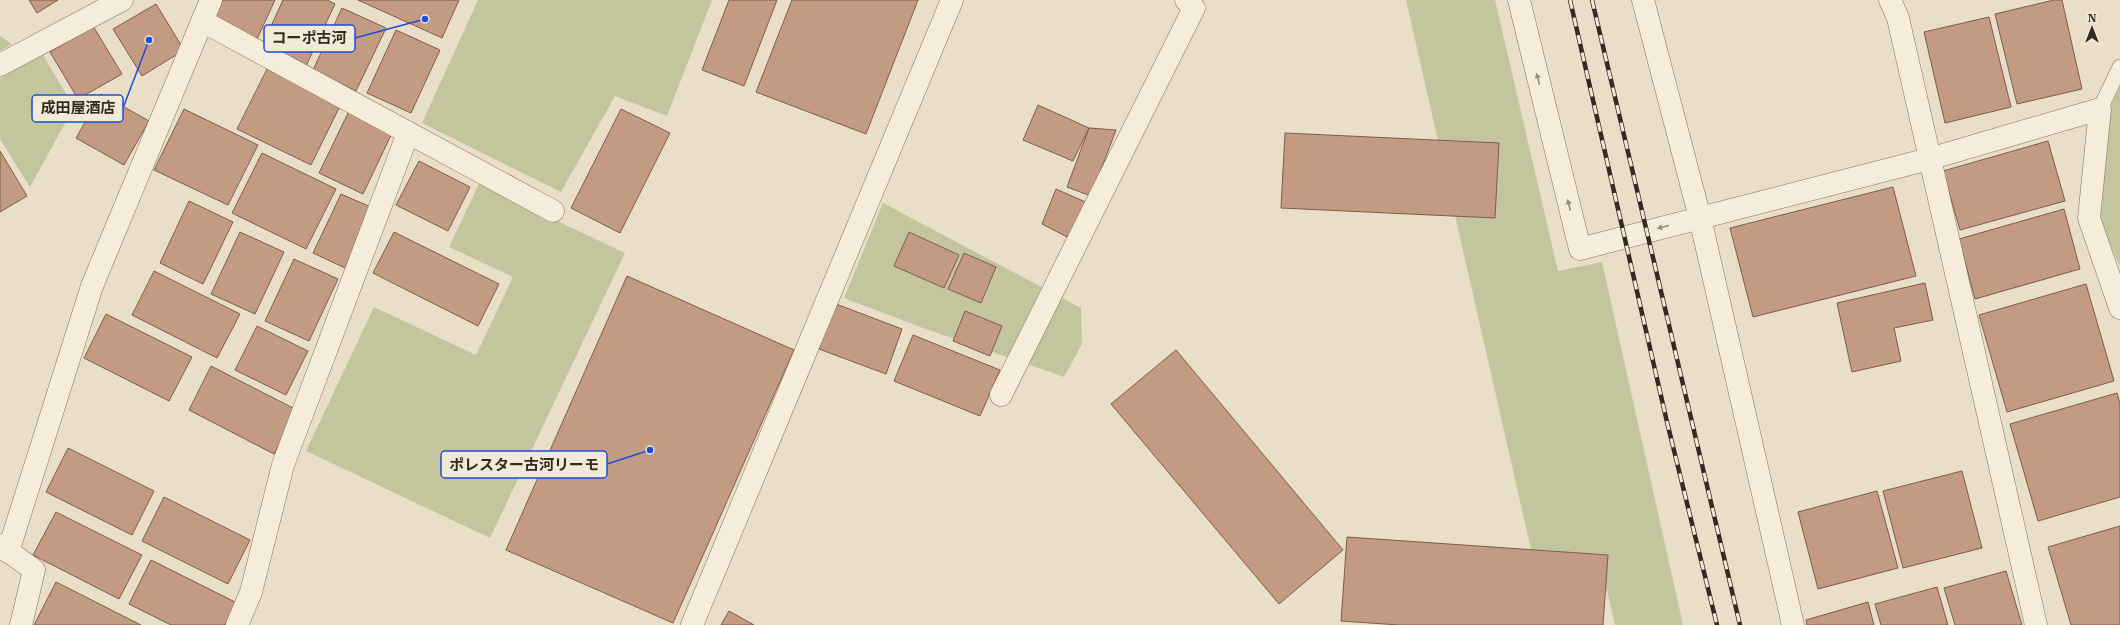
<svg xmlns="http://www.w3.org/2000/svg" width="2120" height="625" viewBox="0 0 2120 625" font-family="'IBM Plex Serif','Noto Sans JP',serif">
	<style>
		.green { fill: #c3c69d }
		.building { fill: #c39b82; stroke: #7f5c48 }
		.lines { fill: none; stroke-linecap: round; stroke-linejoin: round }
		.service-casing { stroke: #83715f; stroke-width: 16 }
		.minor-casing { stroke: #83715f; stroke-width: 23 }
		.tertiary-casing { stroke: #83715f; stroke-width: 23 }
		.service { stroke: #f5ecda; stroke-width: 15 }
		.minor { stroke: #f5ecda; stroke-width: 22 }
		.tertiary { stroke: #f5ecda; stroke-width: 22 }
		.rail-casing { stroke: #352a21; stroke-width: 4.5 }
		.rail { stroke: #f2e9d7; stroke-width: 3; stroke-dasharray: 9; stroke-linecap: butt }
		.oneway { fill: #958b7e }
		.leader { fill: none; stroke: #1d4ed8; stroke-width: 1.5 }
		.callout-dot { fill: #1d4ed8; stroke: #f2e9d7; stroke-width: 1.5 }
		.callout { fill: #f2e9d7; stroke: #1d4ed8; stroke-width: 1.5 }
		.callout-label { font-size: 15px; text-anchor: middle; font-weight: bold; fill: #352a21 }
	</style>
	<rect width="100%" height="100%" fill="#e9dec8"/>
	<path class="green" d="M478,0H712L667,116L615,96L561,192L422,123Z
		M1406,0H1495L1558,271L1602,262L1683,625H1615L1607,590L1543,602Z
		M0,36L12,44L0,51Z
		M43,55L74,107L30,187L0,139V78Z
		M2120,85V267L2103,228L2099,202L2109,110Z
		M479,184L625,253L490,538L306,451L374,307L476,355L513,277L449,247Z
		M883,203L1081,308L1082,344L1064,377L923,328L844,298Z"/>
	<path class="building" d="M29,0H58L37,13Z
		M222,0H275L257,39L213,19Z
		M283,0H327L335,4L306,66L262,46Z
		M358,0H459L442,38Z
		M729,0H777L744,86L702,70Z
		M792,0H918L866,134L756,92Z
		M2054,0H2062L2082,89L2017,104L1995,14Z
		M156,4L184,50L142,76L113,29Z
		M342,8L386,28L356,91L313,70Z
		M1989,17L2011,107L1945,123L1924,32Z
		M93,26L122,74L78,99L50,52Z
		M396,30L440,50L411,113L367,93Z
		M267,69L341,104L311,165L237,129Z
		M101,94L149,121L124,165L76,138Z
		M1038,105L1089,128L1073,161L1023,140Z
		M184,109L258,145L228,205L154,170Z
		M621,109L670,133L620,233L571,208Z
		M349,111L393,131L363,194L319,173Z
		M1089,128L1116,130L1091,196L1067,187Z
		M1285,133L1499,143L1495,218L1281,208Z
		M2048,141L2065,201L1960,230L1943,171Z
		M0,151L27,196L0,212Z
		M262,153L336,189L306,249L232,213Z
		M419,161L470,187L448,231L396,205Z
		M1893,187L1916,276L1753,317L1730,228Z
		M1056,189L1090,204L1073,240L1042,224Z
		M341,194L373,208L345,268L313,253Z
		M189,201L233,222L203,284L160,263Z
		M2064,209L2080,269L1975,299L1959,239Z
		M240,232L284,252L255,314L211,294Z
		M394,232L499,284L478,326L373,273Z
		M909,232L959,255L944,288L894,266Z
		M964,253L996,267L981,303L948,289Z
		M294,259L338,279L309,341L265,321Z
		M154,271L240,314L217,358L132,315Z
		M627,276L794,350L673,623L506,550Z
		M1925,283L1933,320L1894,328L1901,361L1852,372L1837,303Z
		M2086,284L2114,381L2007,412L1979,315Z
		M836,304L902,329L886,374L819,349Z
		M965,311L1002,326L990,356L953,341Z
		M106,314L192,357L169,401L84,358Z
		M257,326L308,351L286,395L235,370Z
		M913,335L1000,370L980,416L894,381Z
		M1176,350L1343,550L1279,604L1111,404Z
		M211,366L297,410L274,454L189,410Z
		M2117,393L2120,404V497L2038,521L2010,424Z
		M68,448L154,491L132,535L46,492Z
		M1962,471L1982,548L1903,568L1883,491Z
		M1877,491L1898,568L1818,589L1798,512Z
		M164,497L250,540L228,584L142,541Z
		M56,512L142,555L119,599L33,555Z
		M2120,526V625H2071L2048,547Z
		M1347,537L1608,555L1603,625H1399L1341,621Z
		M151,560L237,603L225,625H171L129,604Z
		M2006,571L2022,625H1955L1944,588Z
		M56,582L141,625H34Z
		M1937,587L1948,625H1881L1875,604Z
		M1868,602L1874,625H1807L1806,620Z
		M729,611L754,625H721Z"/>
	<g class="lines">
		<defs>
			<path id="service" d="M2100,109L2120,67"/>
			<path id="minor" d="M1890,0L1898,18L2036,625
				M202,21L553,211
				M0,65L122,0
				M1929,159L2100,109L2089,218L2120,308
				M1001,395L1194,8L1186,0
				M0,545L34,570L21,625
				M8,552L92,286L211,0
				M237,625L251,592L283,465L408,133
				M692,625L952,0"/>
			<path id="tertiary" d="M1519,0L1580,249L1929,159
				M1643,0L1700,218L1793,625"/>
		</defs>
		<use href="#service" class="service-casing"/>
		<use href="#minor" class="minor-casing"/>
		<use href="#tertiary" class="tertiary-casing"/>
		<use href="#service" class="service"/>
		<use href="#minor" class="minor"/>
		<use href="#tertiary" class="tertiary"/>
		<defs>
			<path id="rail" d="M1570,0L1667,422L1717,625
				M1592,0L1740,625"/>
		</defs>
		<use href="#rail" class="rail-casing"/>
		<use href="#rail" class="rail"/>
	</g>
	<defs><path id="oneway-solid" d="M-6-.8H1V-3.2L6.5 0L1 3.2V.8H-6Z"/></defs>
	<g class="oneway">
		<use href="#oneway-solid" transform="translate(1538 79) rotate(-104)"/>
		<use href="#oneway-solid" transform="translate(1569 205) rotate(-104)"/>
		<use href="#oneway-solid" transform="translate(1663 227) rotate(166)"/>
	</g>
	<path class="leader" d="M425 19L355 38M149 40L123 108M650 450L607 464"/>
	<g class="callout-dot">
		<circle cx="425" cy="19" r="4"/>
		<circle cx="149" cy="40" r="4"/>
		<circle cx="650" cy="450" r="4"/>
	</g>
	<g class="callout">
		<rect x="264" y="25" width="91" height="27" rx="4"/>
		<rect x="32" y="95" width="91" height="27" rx="4"/>
		<rect x="441" y="451" width="166" height="27" rx="4"/>
	</g>
	<g class="callout-label">
		<text x="309" y="43">コーポ古河</text>
		<text x="78" y="113">成田屋酒店</text>
		<text x="524" y="470">ポレスター古河リーモ</text>
	</g>
	<g transform="translate(2092 28)" stroke="#f2e9d7" stroke-width="3" paint-order="stroke">
	<path d="M0-3L7 15L0 10L-7 15Z" fill="#352a21"/>
	<text y="-6" font-size="11" font-weight="bold" text-anchor="middle" fill="#352a21">N</text>
	</g>
</svg>
